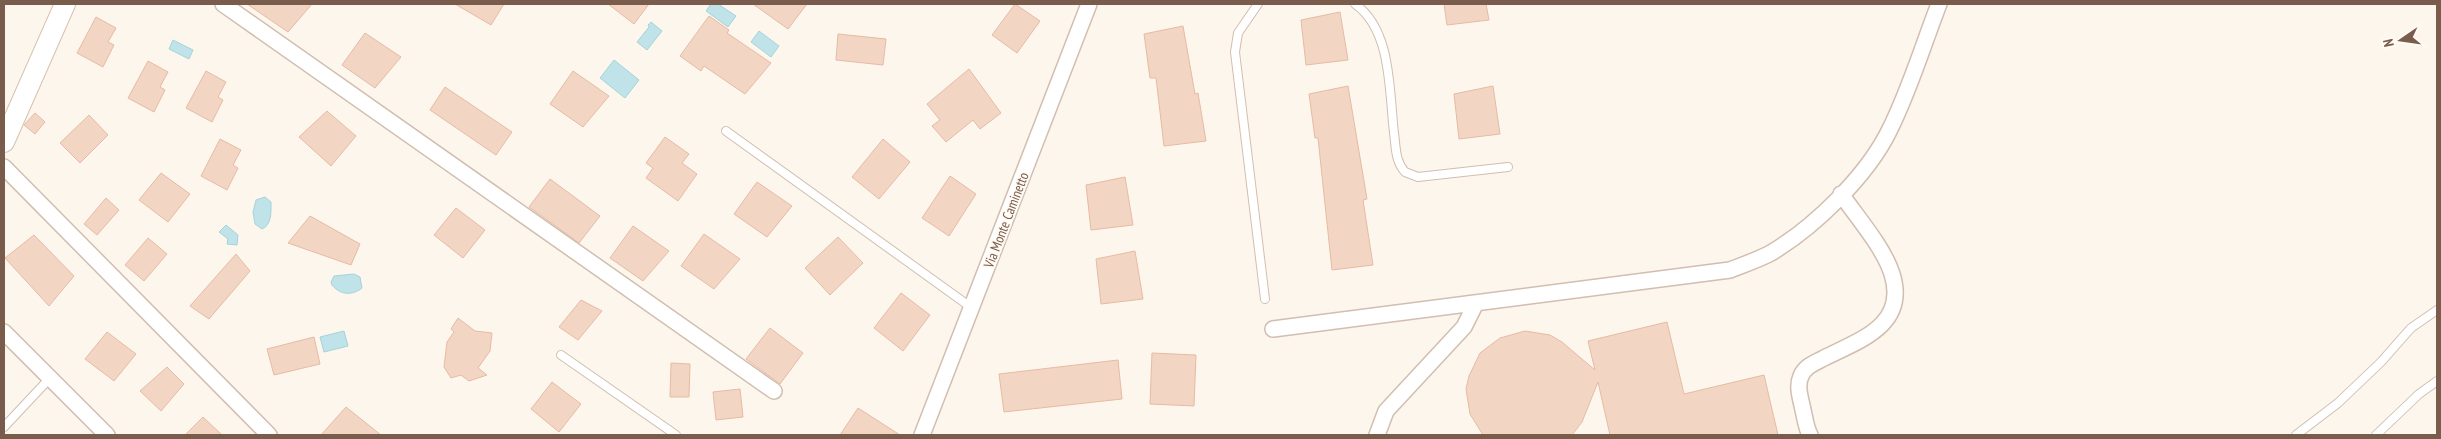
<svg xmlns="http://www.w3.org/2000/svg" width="2441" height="439" viewBox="0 0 2441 439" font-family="'PT Sans Narrow',sans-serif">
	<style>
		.water { fill: #bfe3e8; stroke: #a5d3da }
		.building { fill: #f3d5c3; stroke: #e6bba3 }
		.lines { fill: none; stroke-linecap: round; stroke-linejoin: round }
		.lane-casing { stroke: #d1beb0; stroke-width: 10 }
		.street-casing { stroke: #d1beb0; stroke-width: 18 }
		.secondary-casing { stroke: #d6c0b0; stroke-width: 22 }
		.lane { stroke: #fff; stroke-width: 8 }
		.street { stroke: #fff; stroke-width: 15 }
		.secondary { stroke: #fff; stroke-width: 20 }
		.labels { text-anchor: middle; stroke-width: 4; stroke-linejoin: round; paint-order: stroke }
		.street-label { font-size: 14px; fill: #7a5c4d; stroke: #fffaf3 }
	</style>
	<rect width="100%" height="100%" fill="#fdf6ec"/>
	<path class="water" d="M711,4H718L736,16L728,27L706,11Z
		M651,22L662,31L647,50L637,42L649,27L648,25Z
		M759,31L779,46L771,57L751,42Z
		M173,40L193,50L189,59L169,49Z
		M614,60L639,80L625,98L600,78Z
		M265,197L271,202C271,211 272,225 262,229L255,224L253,212L256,200Z
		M226,225L238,235L237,245L227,244L228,239L219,232Z
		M354,274L360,277L362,288C352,296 340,295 332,285L331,282L334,276Z
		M344,331L348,346L324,352L320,337Z"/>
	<path class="building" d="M247,4H312L288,32Z
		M455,4H504L491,25Z
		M608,4H649L634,24Z
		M753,4H807L788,29Z
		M1015,4L1040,21L1017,53L992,35Z
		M1444,4H1486L1489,20L1447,25Z
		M1340,12L1348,60L1306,65L1301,20Z
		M709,16L729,30L727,33L771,63L745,94L704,66L701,71L680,56Z
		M96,17L116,28L108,42L114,45L103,67L77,53Z
		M1183,26L1195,94L1198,93L1206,141L1164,146L1156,78H1150L1144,34Z
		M365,33L401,57L375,88L342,65Z
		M838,34L886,39L883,65L836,60Z
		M148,61L168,72L160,87L165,90L154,112L128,98Z
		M969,69L1001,113L980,129L973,120L946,142L932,126L940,120L927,104Z
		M206,71L226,82L218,97L223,100L212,122L186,108Z
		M573,71L609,96L583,127L550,104Z
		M1348,86L1367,199L1363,200L1373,265L1332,270L1318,138H1315L1309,94Z
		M1493,86L1500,134L1459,139L1454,94Z
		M445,87L512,132L496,155L430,110Z
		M327,111L356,136L331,166L299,137Z
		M35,113L45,122L35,134L24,125Z
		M89,115L108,135L80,163L60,143Z
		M665,137L689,154L682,163L697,174L678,201L646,178L653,168L646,163Z
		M220,139L241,150L233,165L238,168L227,190L201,176Z
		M883,139L910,162L879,199L852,177Z
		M161,173L190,194L168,222L139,200Z
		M950,176L976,194L949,236L922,218Z
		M1125,177L1133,225L1091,230L1086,185Z
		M550,179L600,216L579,243L529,207Z
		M757,182L792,206L767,237L734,214Z
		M106,198L119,210L97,235L84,224Z
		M456,208L485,230L463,258L434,235Z
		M310,216L360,244L351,265L288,243Z
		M633,226L669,251L643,281L610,258Z
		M704,234L740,259L714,289L681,266Z
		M34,235L74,276L49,306L5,258Z
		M838,237L863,263L830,295L805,268Z
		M148,238L167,254L144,281L125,265Z
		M1135,251L1143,299L1101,304L1096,259Z
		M236,254L250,271L209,319L190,306Z
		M901,293L930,315L903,351L874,328Z
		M581,300L602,311L578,340L559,327Z
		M458,318L475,331L492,333L490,351L478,368L487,375L469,381L461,375L451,378L444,367L447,342L454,332L451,329Z
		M1667,322L1684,394L1764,375L1778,435H1610L1598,382L1582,422L1572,435H1483L1470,414L1466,389L1469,376L1480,353L1500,338L1525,331L1550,335L1562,342L1595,370L1588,341Z
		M770,328L803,353L780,384L746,359Z
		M107,332L136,354L114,381L85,359Z
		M314,337L320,364L274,375L267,349Z
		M1152,353L1196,355L1194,406L1150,404Z
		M1118,360L1122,399L1004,412L999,374Z
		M671,363L690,364L689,397H670Z
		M167,367L184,384L161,411L140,391Z
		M552,382L581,404L559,432L531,409Z
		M740,389L743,417L716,420L713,392Z
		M346,407L381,435H321Z
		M858,408L900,435H840Z
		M203,417L222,435H185Z"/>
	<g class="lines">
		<defs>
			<path id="lane" d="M1258,4L1238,33L1235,52L1265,299
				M1355,4C1392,30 1389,91 1394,133C1396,147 1395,161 1405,172L1418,177L1508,167
				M726,131L972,308
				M561,355L676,435
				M4,427L50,378
				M2296,435L2338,403L2381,362L2411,328L2437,310
				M2376,435L2419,394L2437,381"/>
			<path id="street" d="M223,4L774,391
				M4,167L269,435
				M1273,329L1730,270C1743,265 1757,260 1769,254C1814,228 1868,175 1890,129C1910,89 1923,45 1939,4
				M4,332L107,435
				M922,435L1089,4
				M1377,435L1386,411L1464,327L1476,303
				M1810,435C1806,428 1805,418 1803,410C1801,399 1796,387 1801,376C1805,366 1815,363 1824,358C1860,340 1908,325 1892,274C1884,248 1857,217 1841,194"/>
			<path id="secondary" d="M4,142L65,4"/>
		</defs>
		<use href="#lane" class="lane-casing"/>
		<use href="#street" class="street-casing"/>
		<use href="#secondary" class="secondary-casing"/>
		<use href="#lane" class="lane"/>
		<use href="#street" class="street"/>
		<use href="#secondary" class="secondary"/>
	</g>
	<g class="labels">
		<g class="street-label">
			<text transform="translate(1006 220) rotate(-69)" y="5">Via Monte Caminetto</text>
		</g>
	</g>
	<rect width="2441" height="439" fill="none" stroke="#7a5c4d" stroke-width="10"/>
	<g transform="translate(2401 40) rotate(257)" stroke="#fffaf3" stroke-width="4" paint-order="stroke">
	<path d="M0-4L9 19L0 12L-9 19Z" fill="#7a5c4d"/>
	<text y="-8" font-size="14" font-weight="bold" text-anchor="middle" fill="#7a5c4d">N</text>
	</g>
</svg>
